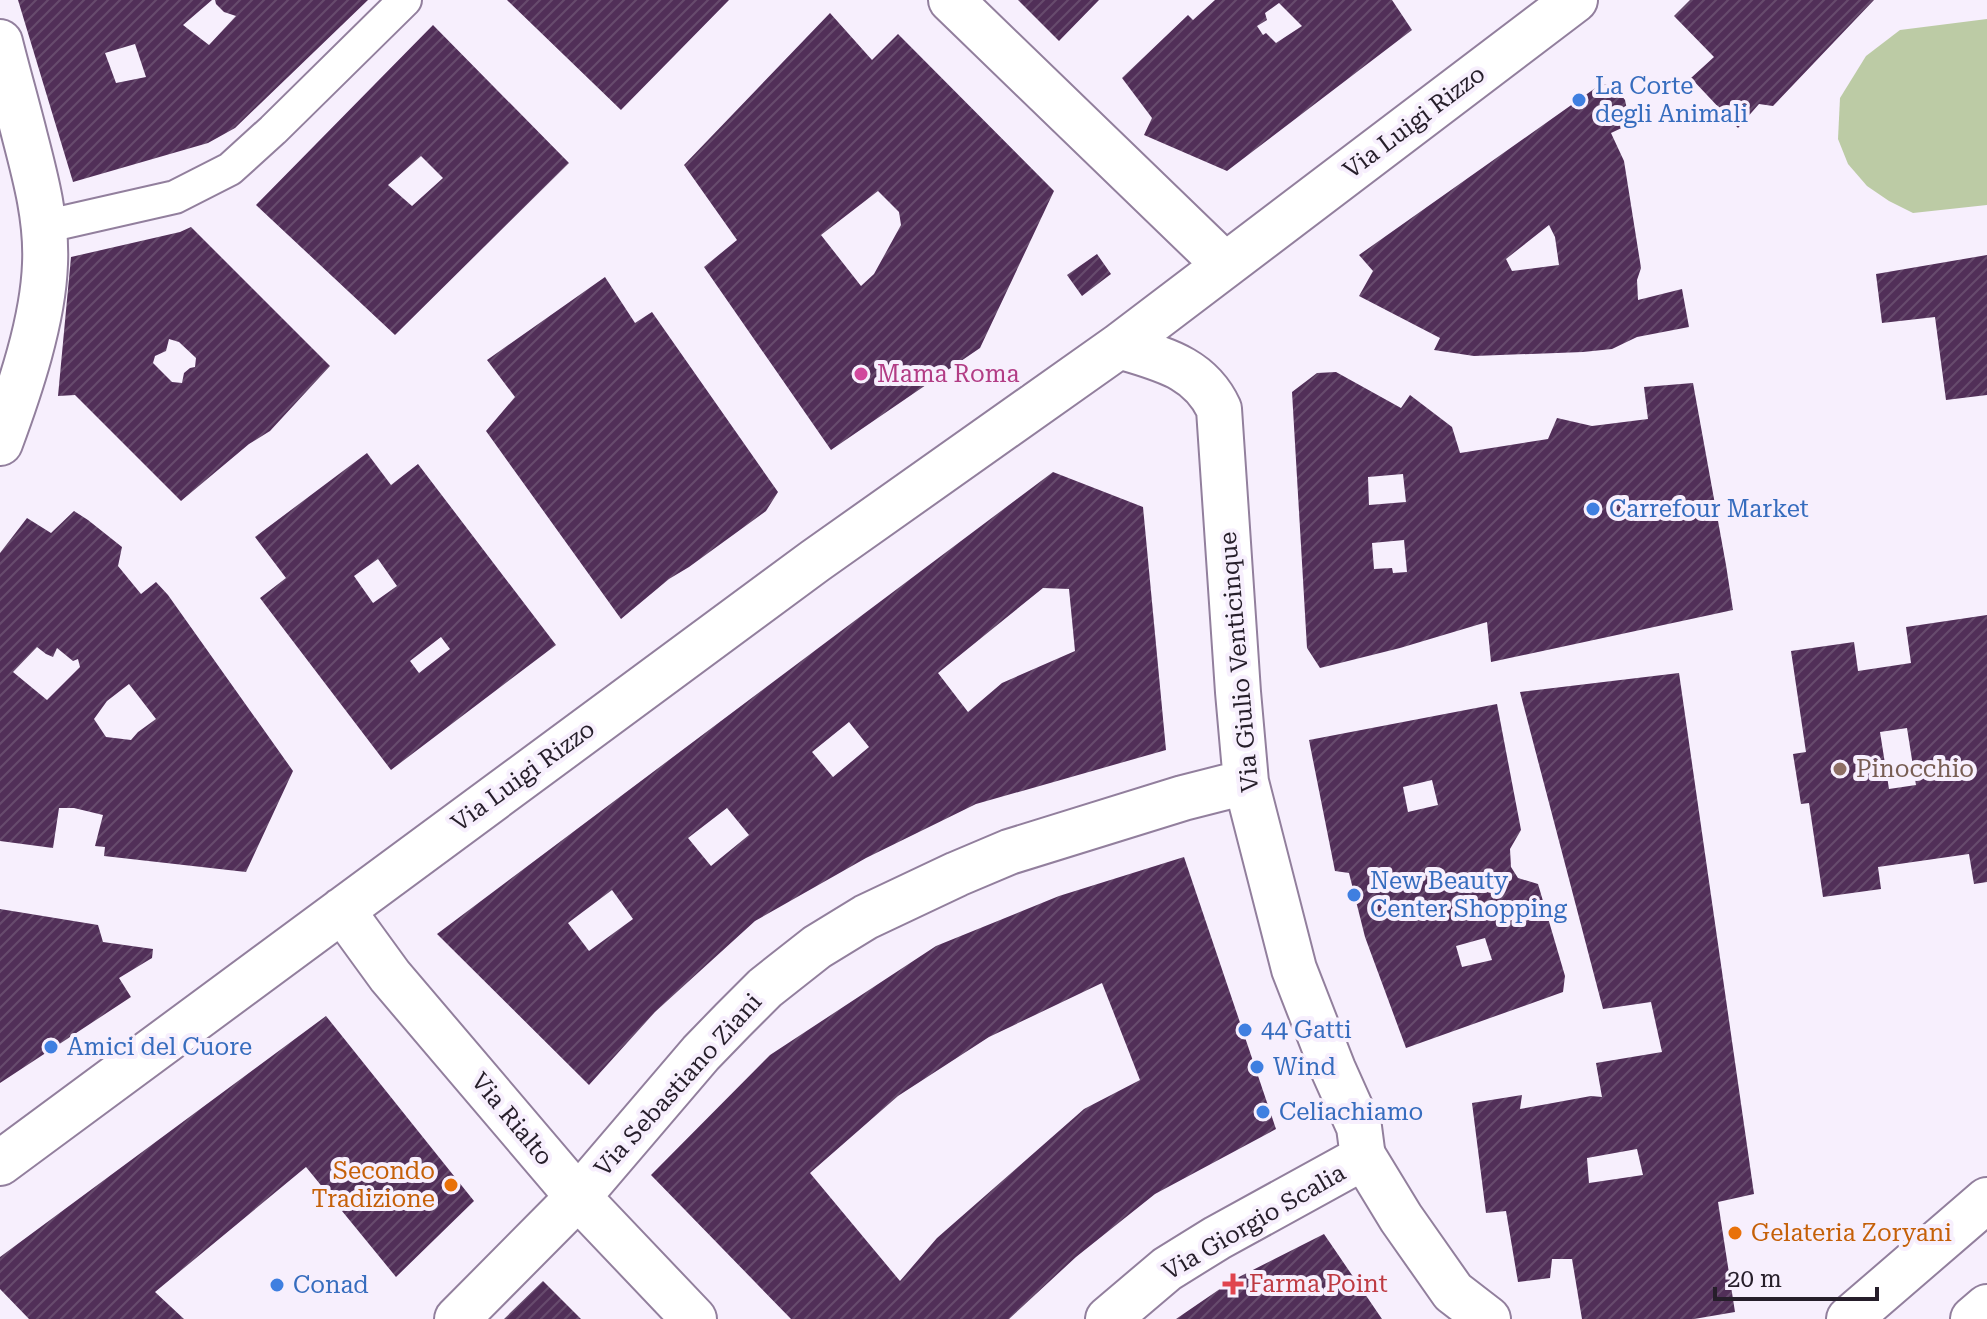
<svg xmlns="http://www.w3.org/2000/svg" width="1987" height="1319" viewBox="0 0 1987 1319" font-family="'Roboto Serif',serif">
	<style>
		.pitch { fill: #bccba5 }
		.building { fill: url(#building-hatch); fill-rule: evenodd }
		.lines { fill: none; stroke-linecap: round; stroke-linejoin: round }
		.service-casing { stroke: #927f9d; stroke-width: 36 }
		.pedestrian-casing { stroke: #927f9d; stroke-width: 48 }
		.minor-casing { stroke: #927f9d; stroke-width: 48 }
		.primary-casing { stroke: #927f9d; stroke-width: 48 }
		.service { stroke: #fff; stroke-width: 32 }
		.pedestrian { stroke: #fff; stroke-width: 44 }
		.minor { stroke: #fff; stroke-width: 44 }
		.primary { stroke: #fff; stroke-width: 44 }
		.shop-dot { fill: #3f7fe0; stroke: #f7effd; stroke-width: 3 }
		.hotel-dot { fill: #d1479c; stroke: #f7effd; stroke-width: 3 }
		.education-dot { fill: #8d6e63; stroke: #f7effd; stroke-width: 3 }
		.food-dot { fill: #e8710a; stroke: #f7effd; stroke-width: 3 }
		.health-dot { fill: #e0444e; stroke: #f7effd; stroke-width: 3 }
		.labels { text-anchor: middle; stroke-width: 8; stroke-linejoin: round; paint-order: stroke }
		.shop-label { font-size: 24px; fill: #366cbe; stroke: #f7effd; text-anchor: start }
		.street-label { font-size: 24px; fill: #261e2a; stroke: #f7effd }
		.hotel-label { font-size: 24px; fill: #b23c85; stroke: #f7effd; text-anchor: start }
		.education-label { font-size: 24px; fill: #785e54; stroke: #f7effd; text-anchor: start }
		.food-label { font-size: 24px; fill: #c56008; stroke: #f7effd; text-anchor: end }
		.health-label { font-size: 24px; fill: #be3a42; stroke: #f7effd; text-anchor: start }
	</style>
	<defs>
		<pattern id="building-hatch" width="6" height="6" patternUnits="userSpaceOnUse" patternTransform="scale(2)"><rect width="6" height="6" fill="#512f58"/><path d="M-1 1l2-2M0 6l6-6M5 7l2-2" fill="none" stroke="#674b6d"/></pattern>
	</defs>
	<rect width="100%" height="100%" fill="#f7effd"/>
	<path class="pitch" d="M1987,19V205L1913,213L1889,201L1867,186L1848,164L1838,139L1840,98L1866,56L1900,30Z"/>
	<path class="building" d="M18,0H212L183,25L209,45L236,16L224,12L216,4L215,0H368L235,128L208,143L73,182ZM135,44L146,77L116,83L105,53Z
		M507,0H729L621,110Z
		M1018,0H1099L1059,41Z
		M1215,0H1392L1412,30L1227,171L1144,135L1152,118L1122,78L1188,15L1193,20ZM1279,3L1302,26L1276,43L1266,33L1263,35L1257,26L1267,20L1265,13Z
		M1690,0H1874L1773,106L1759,104L1738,128L1691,78L1714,57L1674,16Z
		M830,13L872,60L898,34L1054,191L980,348L831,450L704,267L737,240L684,165ZM878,191L899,212L901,225L874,274L861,286L821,235Z
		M433,25L569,163L395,335L256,205ZM421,156L443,178L412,206L388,185Z
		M1601,84L1614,86L1625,100L1630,124L1611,133L1624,161L1641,268L1637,280L1638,300L1682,289L1689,327L1637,337L1612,349L1583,352L1474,356L1434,350L1440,338L1359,296L1373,271L1359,255ZM1549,225L1555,237L1559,265L1512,271L1506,259Z
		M191,227L330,366L270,431L249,444L181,501L75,395L58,396L71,257L180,232ZM169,339L179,342L196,358L195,367L190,368L184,373L182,383L172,382L153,363L155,356L166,351Z
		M1097,254L1111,274L1082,296L1067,275Z
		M1987,255V395L1946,400L1935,317L1882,323L1876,274Z
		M605,277L635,323L652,312L778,492L766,511L689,567L669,579L621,619L486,431L515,397L487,360Z
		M1336,372L1401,408L1410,395L1452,427L1460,453L1548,439L1557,418L1592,426L1648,419L1644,387L1693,383L1726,565L1733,610L1491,662L1487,622L1400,648L1320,668L1307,648L1292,392L1317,373ZM1403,474L1406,502L1369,505L1368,477ZM1404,540L1407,572L1393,573L1392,568L1374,569L1372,543Z
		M367,453L391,485L418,464L556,645L391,770L260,598L286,578L255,537ZM378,559L397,586L373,603L354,576ZM441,637L450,649L419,673L410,661Z
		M1053,472L1143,507L1166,750L976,804L866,858L755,921L655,1012L589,1085L437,934ZM1043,588L1069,589L1075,651L1002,683L968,712L938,673ZM849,722L869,747L833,777L812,752ZM727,808L749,835L711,866L688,838ZM612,890L633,919L589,951L568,923Z
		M74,511L88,520L122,547L118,566L141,594L156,582L168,595L293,771L246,872L104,856L105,847L95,846L103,815L74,808H59L53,848L0,841V553L27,518L51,533ZM37,647L46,654L53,657L57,648L73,661L78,659L80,667L47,700L13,672ZM129,684L156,719L138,732L131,740L106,737L94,719L107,701Z
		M1987,615V882L1974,884L1969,854L1878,867L1881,889L1823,897L1809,803L1801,804L1793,754L1806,752L1791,651L1854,642L1858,671L1911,663L1906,627ZM1907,728L1916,785L1889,789L1880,732Z
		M1679,673L1754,1194L1718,1202L1735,1312L1694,1319H1582L1572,1259H1552L1550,1278L1518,1282L1506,1211L1486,1213L1472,1103L1522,1095L1520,1109L1591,1096L1602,1097L1596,1063L1662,1052L1651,1002L1603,1009L1520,692ZM1637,1149L1643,1175L1589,1183L1587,1158Z
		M1497,704L1521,830L1510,849L1511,867L1518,878L1538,884L1565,976L1563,992L1406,1048L1365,937L1349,873L1335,871L1309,740ZM1432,780L1438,805L1408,812L1403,787ZM1485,938L1492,960L1462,967L1456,946Z
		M1184,857L1276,1129L1155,1194L1076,1257L1009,1319H791L651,1175L770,1055L936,946L1059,896ZM1102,983L1140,1080L1084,1109L937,1238L900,1281L810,1173L898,1096L989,1037Z
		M0,909L98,925L103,942L153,949L152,958L119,978L131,997L0,1083Z
		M326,1016L474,1201L396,1277L306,1167L155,1292L184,1319H29L0,1289V1257Z
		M1324,1234L1382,1319H1176L1233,1280Z
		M543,1281L581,1319H504Z"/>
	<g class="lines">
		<defs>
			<path id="service" d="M43,227L175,197L230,169L273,130L405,0"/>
			<path id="pedestrian" d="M1362,1154L1401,1218L1453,1292L1488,1319"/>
			<path id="minor" d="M951,0L1224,264
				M0,42C8,74 17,105 25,137C36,179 47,221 45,264C43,321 20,389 0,443
				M342,910L390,976L578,1197L694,1319
				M0,1163L815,561L1119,346L1575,0
				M457,1319L578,1197L701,1053L733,1020L765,988L817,947L866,917L957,874L1009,852L1183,798L1246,782
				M1108,1319L1167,1269L1217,1238L1357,1161L1362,1150L1359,1127L1333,1069L1294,969L1246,782L1238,692L1219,409C1199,366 1160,359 1119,346"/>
			<path id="primary" d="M1849,1319L1987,1200
				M1973,1319L1987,1307"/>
		</defs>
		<use href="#service" class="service-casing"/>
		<use href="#pedestrian" class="pedestrian-casing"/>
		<use href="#minor" class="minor-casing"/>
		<use href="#primary" class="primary-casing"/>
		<use href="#service" class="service"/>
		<use href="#pedestrian" class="pedestrian"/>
		<use href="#minor" class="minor"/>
		<use href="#primary" class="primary"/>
	</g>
	<g class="shop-dot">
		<circle cx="1579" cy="100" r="8"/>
		<circle cx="1593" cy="509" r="8"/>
		<circle cx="1354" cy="895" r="8"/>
		<circle cx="1245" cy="1030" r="8"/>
		<circle cx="51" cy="1047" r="8"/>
		<circle cx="1257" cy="1067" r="8"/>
		<circle cx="1263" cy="1112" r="8"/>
		<circle cx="277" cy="1285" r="8"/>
	</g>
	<circle class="hotel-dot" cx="861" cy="374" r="8"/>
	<circle class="education-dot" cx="1840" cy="769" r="8"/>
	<g class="food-dot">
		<circle cx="451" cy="1185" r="8"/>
		<circle cx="1735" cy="1233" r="8"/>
	</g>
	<path class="health-dot" d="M1229 1272h8v8h8v8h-8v8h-8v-8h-8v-8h8z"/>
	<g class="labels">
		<g class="shop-label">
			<text x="1595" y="94">La Corte<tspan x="1595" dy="28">degli Animali</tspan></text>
			<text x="1609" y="517">Carrefour Market</text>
			<text x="1370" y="889">New Beauty<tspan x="1370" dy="28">Center Shopping</tspan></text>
			<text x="1261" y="1038">44 Gatti</text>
			<text x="67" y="1055">Amici del Cuore</text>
			<text x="1273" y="1075">Wind</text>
			<text x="1279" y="1120">Celiachiamo</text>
			<text x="293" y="1293">Conad</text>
		</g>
		<g class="street-label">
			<text transform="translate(1414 122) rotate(-37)" y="8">Via Luigi Rizzo</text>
			<text transform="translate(1239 662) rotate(-95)" y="8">Via Giulio Venticinque</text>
			<text transform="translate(523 776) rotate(-36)" y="8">Via Luigi Rizzo</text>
			<text transform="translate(678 1085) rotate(-48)" y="8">Via Sebastiano Ziani</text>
			<text transform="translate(512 1119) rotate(50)" y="8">Via Rialto</text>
			<text transform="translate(1254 1222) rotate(-30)" y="8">Via Giorgio Scalia</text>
		</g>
		<g class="hotel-label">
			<text x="877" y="382">Mama Roma</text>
		</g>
		<g class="education-label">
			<text x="1856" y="777">Pinocchio</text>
		</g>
		<g class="food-label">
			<text x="435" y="1179">Secondo<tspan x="435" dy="28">Tradizione</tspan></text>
			<text x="1751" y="1241" text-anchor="start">Gelateria Zoryani</text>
		</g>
		<g class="health-label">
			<text x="1249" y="1292">Farma Point</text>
		</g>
	</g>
	<path d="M1715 1287v12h162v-12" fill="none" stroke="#261e2a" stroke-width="4"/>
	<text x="1727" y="1287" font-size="24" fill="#261e2a" stroke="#f7effd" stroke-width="6" paint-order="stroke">20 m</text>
</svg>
